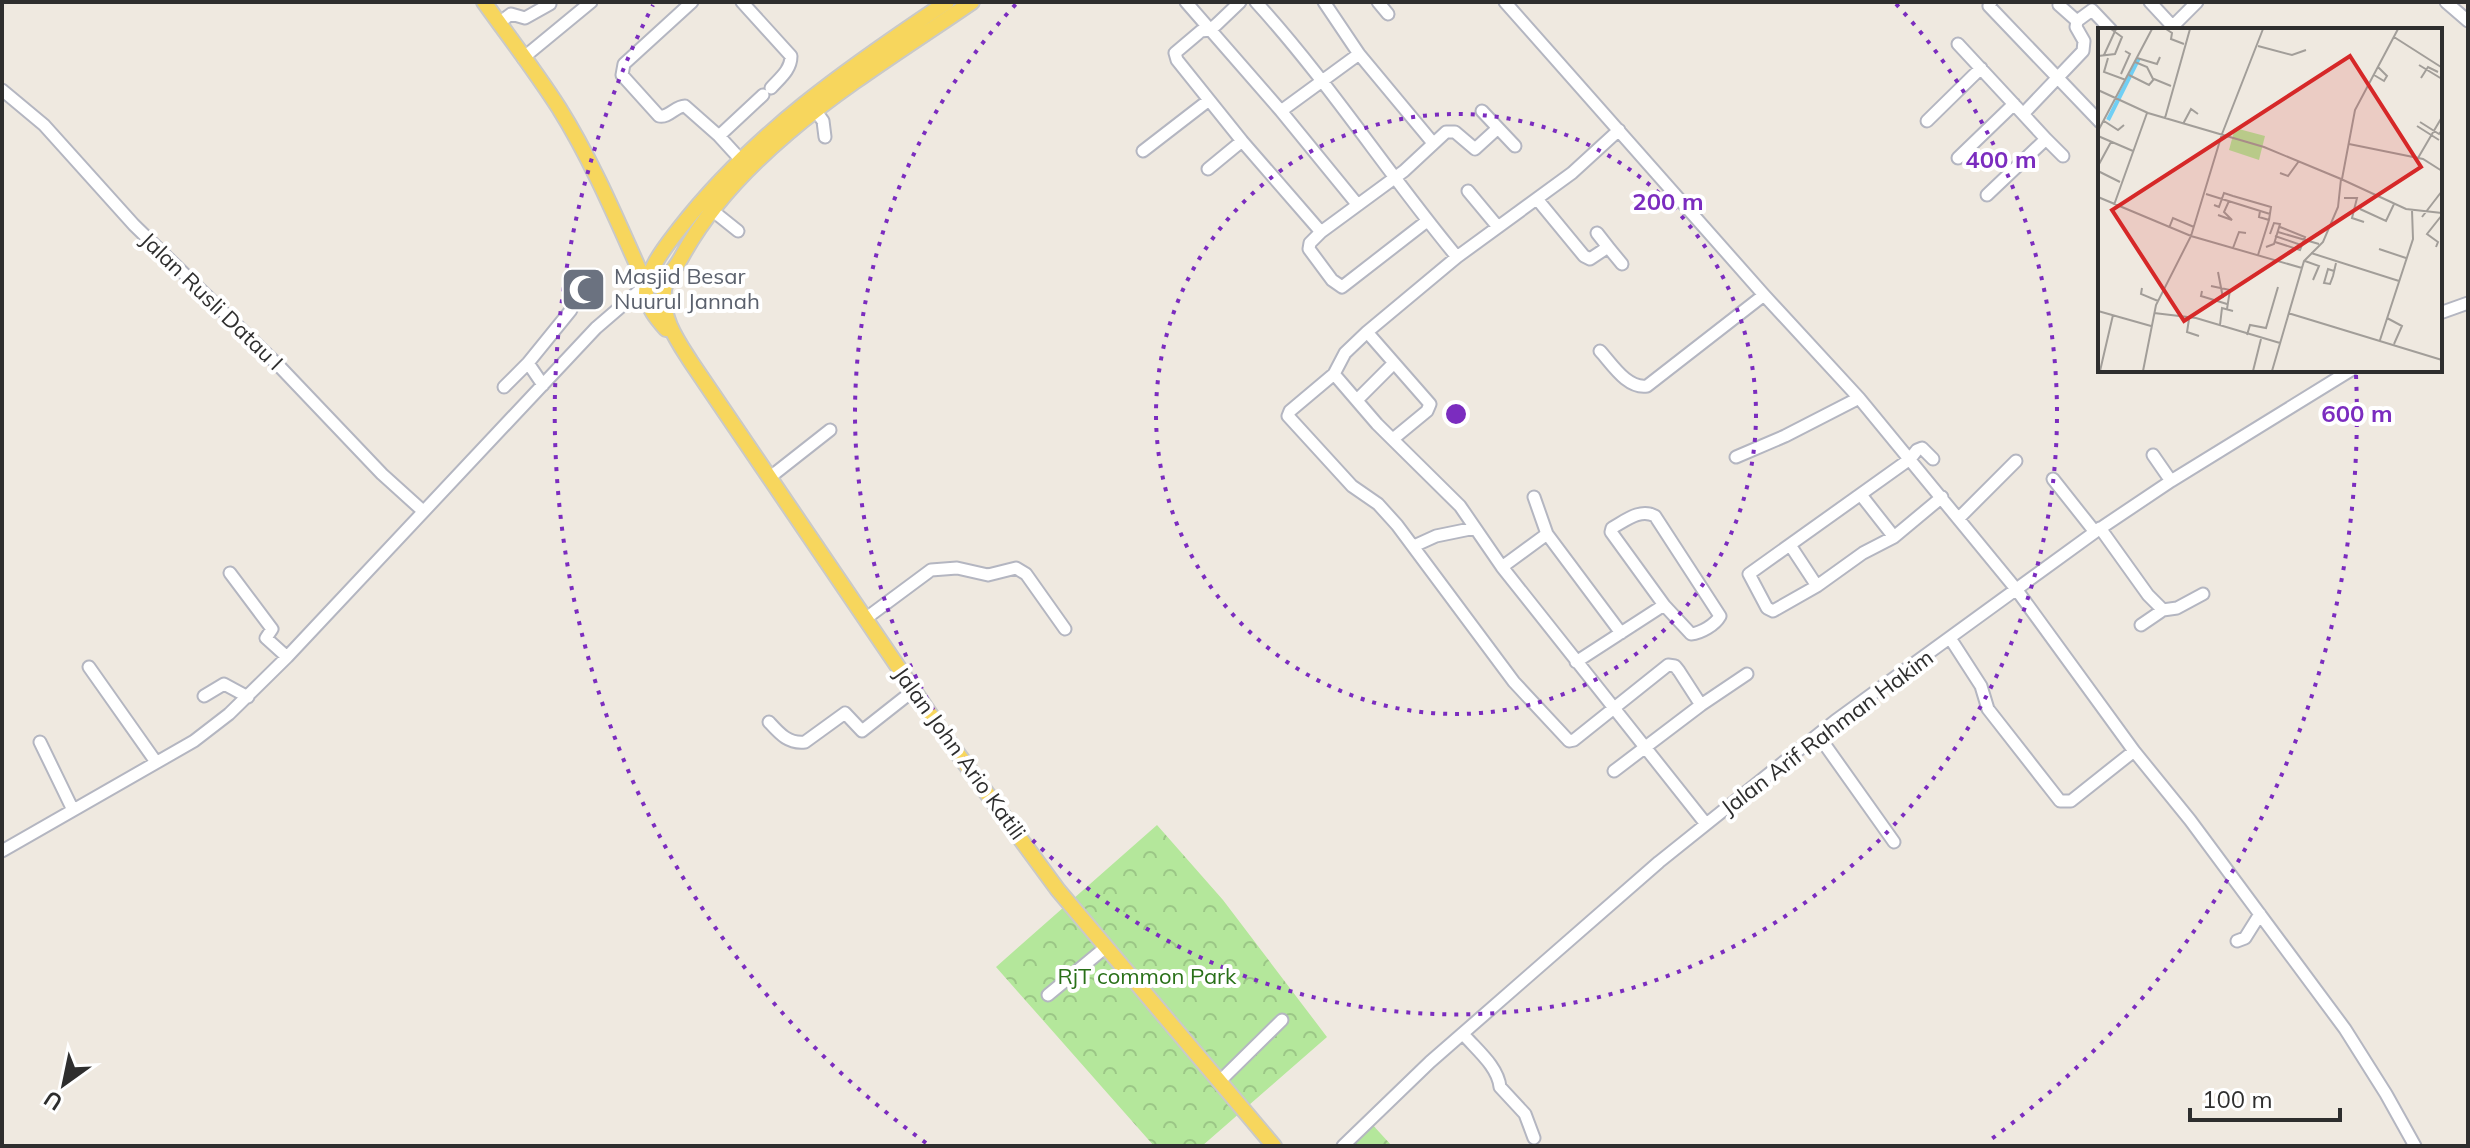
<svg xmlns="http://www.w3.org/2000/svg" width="2470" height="1148" viewBox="0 0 2470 1148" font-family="Mulish,sans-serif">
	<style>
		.park { fill: url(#park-crowns) }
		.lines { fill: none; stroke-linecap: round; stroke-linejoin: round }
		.minor-casing { stroke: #b4b6c1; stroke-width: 15 }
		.major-casing { stroke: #c9c9c9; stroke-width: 18 }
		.minor { stroke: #fff; stroke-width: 11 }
		.major { stroke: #f7d65d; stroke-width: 14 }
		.ring { fill: none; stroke: #7b2cbf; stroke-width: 4; stroke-dasharray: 4 8 }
		.labels { text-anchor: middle; stroke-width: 8; stroke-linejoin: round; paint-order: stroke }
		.worship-label { font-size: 22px; fill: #5b616d; stroke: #fff; text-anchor: start }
		.street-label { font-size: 22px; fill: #2e2e2e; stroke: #fff }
		.park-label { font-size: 22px; fill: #297018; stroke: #fff }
		.inset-river { fill: none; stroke: #70cff4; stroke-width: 4 }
		.inset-road { fill: none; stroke: #a29e99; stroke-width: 2 }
		.view { fill: #d62828; fill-opacity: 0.15; stroke: #d62828; stroke-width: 4 }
		.inset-edge { fill: none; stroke: #2e2e2e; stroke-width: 4 }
		.centre { fill: #7b2cbf; stroke: #fff; stroke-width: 4 }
		.ring-label { font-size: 24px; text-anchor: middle; font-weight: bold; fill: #7b2cbf; stroke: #fff; stroke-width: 8; stroke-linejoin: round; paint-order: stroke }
	</style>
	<defs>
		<pattern id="park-crowns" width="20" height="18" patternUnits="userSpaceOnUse" patternTransform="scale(2)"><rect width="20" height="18" fill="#b4e79b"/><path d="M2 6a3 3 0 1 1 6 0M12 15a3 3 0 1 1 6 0" fill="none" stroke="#9bc686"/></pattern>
	</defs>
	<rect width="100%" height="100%" fill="#efe9e0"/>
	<path class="park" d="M1157,825L1223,900L1327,1037L1202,1146H1154L996,967Z
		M1370,1122L1392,1146H1345Z"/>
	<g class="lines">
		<defs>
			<path id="minor" d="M692,2L624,64L622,75L659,116C669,118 675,106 685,106L719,136
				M742,2L791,56C791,70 780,78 771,88
				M1186,2L1281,111L1357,204
				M1240,2L1217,24L1210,30L1201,31L1175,53L1177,60L1242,141L1321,232
				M1256,2C1329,82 1388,174 1457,257
				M1324,2L1359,54L1433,143
				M1378,2L1388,14
				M1505,2L1764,295L1859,398L2016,589L2134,751L2190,820L2345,1029L2386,1094L2415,1146
				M1991,2L1989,6L2100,122
				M2150,2L2176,30
				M2446,2L2468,21
				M2077,21L2092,10L2111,30
				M499,23L511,14L525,18L550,4
				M2173,26L2197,2
				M1958,44L2023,114
				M523,58L591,2
				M2,90L44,125L134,225L281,368L382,474L423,511
				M815,110L823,121L825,137
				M1281,111L1359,54
				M1482,111L1498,128
				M1927,121L1981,68
				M2046,139L2063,156
				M1143,151L1209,100
				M1958,158L2014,104
				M740,159L719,136L763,95
				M1208,169L1242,141
				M1468,191L1498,227
				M1987,195L2046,139L2023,114L2083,51L2084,41L2076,27L2077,21L2059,5L2061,2
				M1537,199L1584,256L1590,259L1608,247L1622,264
				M713,211L738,231
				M1427,221L1342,287L1332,280L1309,249L1310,243L1321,232L1404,171L1446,132H1455L1475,149L1498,128L1515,146
				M1597,233L1608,247
				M2440,313L2468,303
				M1367,332L1345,353L1334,374L1290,411L1288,416L1352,486L1378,504L1397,525L1514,682L1569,741L1574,740L1668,665L1675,666L1679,671L1701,705
				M1600,351C1612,364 1627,389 1647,386L1764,295
				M528,363L543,385
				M1334,374L1377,424L1460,506L1502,567L1706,824
				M504,387L528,363L571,310
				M1357,400L1394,363
				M1393,439L1427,411L1430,404L1367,332L1457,257L1572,173L1619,130
				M2153,455L2171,481
				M1736,457L1785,436L1859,398
				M769,478L830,430
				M2053,479L2095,532
				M1861,495L1894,537
				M1534,497L1547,534
				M1959,518L2016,461
				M2100,528L2148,595L2163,610L2177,608L2203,594
				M1790,545L1817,586L1863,553L1894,537L1942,497
				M1414,546L1436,536L1475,528
				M1502,567L1547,534L1621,633
				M230,573L272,629L266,638L287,657
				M1817,586L1773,611L1767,608L1749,574L1910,459L1917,450L1922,448L1933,459
				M865,619L931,570L957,568L988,575L1016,568L1026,574L1065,629
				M2141,625L2163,610
				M1950,638L1981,686L1988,709L2060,801H2071L2134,751
				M1576,662L1664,605L1611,532L1612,528C1625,521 1640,508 1655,516L1720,616C1715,625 1701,633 1691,634L1664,605
				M89,667L156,762
				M204,696L224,684L248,697
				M769,722C779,733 788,744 805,742L845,713L862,731L914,690
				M1818,735L1894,842
				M40,742L73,810
				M1614,771L1701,705L1747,674
				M2,851L194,741L229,714L287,657L596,328L646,285H665
				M2237,941L2245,938L2260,914
				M1048,995L1106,947
				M1464,1035C1478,1051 1498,1067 1500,1087L1525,1114L1534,1138
				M1220,1081L1282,1020
				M1343,1146L1430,1062L1659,862L1835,721L2095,532L2171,481L2351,370"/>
			<path id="major" d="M484,2C509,37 536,72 559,108C594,164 619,225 646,285
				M972,2C869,73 742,145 681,258C675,269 666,277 664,290C661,318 677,340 691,362L947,739L1058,890L1274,1146
				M666,329C657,319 647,307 646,293C646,270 666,246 679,229C753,134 848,68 947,2"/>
		</defs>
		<use href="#minor" class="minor-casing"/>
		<use href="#major" class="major-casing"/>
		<use href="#minor" class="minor"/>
		<use href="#major" class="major"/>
	</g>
	<g class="ring">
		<circle cx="1456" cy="414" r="300"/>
		<path d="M1896 4A601 601 0 1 1 1016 4"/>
		<path d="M926 1143A901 901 0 0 1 653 5M2356 375A901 901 0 0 1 1986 1143"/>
	</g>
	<defs>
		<symbol id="mosque-square" viewBox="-11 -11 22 22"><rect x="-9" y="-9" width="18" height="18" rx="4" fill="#6b7280" stroke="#fff"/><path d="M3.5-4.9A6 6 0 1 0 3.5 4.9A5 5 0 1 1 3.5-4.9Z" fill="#fff"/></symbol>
	</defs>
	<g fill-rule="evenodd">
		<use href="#mosque-square" x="558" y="264" width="51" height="51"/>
	</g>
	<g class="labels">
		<g class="worship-label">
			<text x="614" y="284">Masjid Besar<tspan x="614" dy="25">Nuurul Jannah</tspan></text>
		</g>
		<g class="street-label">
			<text transform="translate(212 301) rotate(44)" y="8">Jalan Rusli Datau I</text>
			<text transform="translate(1827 732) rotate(-37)" y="8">Jalan Arif Rahman Hakim</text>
			<text transform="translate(960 753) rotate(54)" y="8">Jalan John Ario Katili</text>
		</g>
		<g class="park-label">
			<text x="1147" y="984">RjT common Park</text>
		</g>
	</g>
	<g transform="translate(2098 28)">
		<rect width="344" height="344" fill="#efe9e0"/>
		<path d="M137,100L167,108L161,132L131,122Z" fill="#b4e79b"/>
		<path class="inset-river" d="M10,92L41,30"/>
		<path class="inset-road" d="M68,1L74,5L73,11L86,16M296,9L343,39M160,18L194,27L208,22M6,27L18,1M0,28L17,26L24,9L13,1M10,30L6,44L28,52M39,30L59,36L62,29M37,34L49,39L55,51M321,37L344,51M23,46L32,26L27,23M31,47L51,57L56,51L73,58M276,47L286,53L289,48L280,39M323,50L330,39L340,44M0,62L50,85L166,119L243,151L240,179L225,214L206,233L174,343M67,90L92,1M6,93L20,102L26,97M322,94L341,106L344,102M85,96L93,81L100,86M319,98L341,112M0,103L54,1M124,106L165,1M0,108L35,123M251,116L325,131L344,143M320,130L344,89M0,138L13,114M0,143L22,154M182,145L190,148L201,133M243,151L308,181L344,185M244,151L257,82L300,1M108,166L172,186M0,169L93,208L204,240M246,170H259L254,190L266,194M16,177L49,85M116,177L121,179L126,165L135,168L173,179L171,192M262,181L288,193L296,176M120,187L134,192L126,184L131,173M324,189L344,163M71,200L75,190L96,199M180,204L221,216M177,208L203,217M177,214L202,222L207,209L182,199M168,219L176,216L182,196L176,195L172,206M338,219L340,214L329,206L344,187M135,220L141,204L148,205M281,221L308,230M213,225L301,253M160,227L171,192L161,189L162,183M207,233L221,238L215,252M236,243L230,241L226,255L232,256L235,248L238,235M120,244L125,270M113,258L132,262L129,281M44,260L43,266L60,273M104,263L103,268L129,276M0,283L53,298M56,285L98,290L182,315M190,285L344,332M289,290L304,298L296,316M91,291L89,304L101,308M122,297L124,280L135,283M149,307L152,297L168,300L180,259M282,312L315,211L314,182M2,343L15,287M45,343L58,277L93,208L124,106M155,343L163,311"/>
		<path class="view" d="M252,28L323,139L86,293L14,182Z"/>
		<rect width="344" height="344" class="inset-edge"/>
	</g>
	<circle cx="1456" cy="414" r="12" class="centre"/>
	<g class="ring-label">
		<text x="2001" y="168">400 m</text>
		<text x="1668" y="210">200 m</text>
		<text x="2357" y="422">600 m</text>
	</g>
	<rect width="2470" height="1148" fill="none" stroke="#2e2e2e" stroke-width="8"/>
	<g transform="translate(64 1084) rotate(213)" stroke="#ffffff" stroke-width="6" paint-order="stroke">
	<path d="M0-6L14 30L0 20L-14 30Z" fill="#2e2e2e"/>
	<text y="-12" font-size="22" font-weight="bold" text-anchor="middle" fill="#2e2e2e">U</text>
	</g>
	<path d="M2190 1108v12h150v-12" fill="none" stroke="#2e2e2e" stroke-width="4"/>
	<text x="2202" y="1108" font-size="24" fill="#2e2e2e" stroke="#ffffff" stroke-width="6" paint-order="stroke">100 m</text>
</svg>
